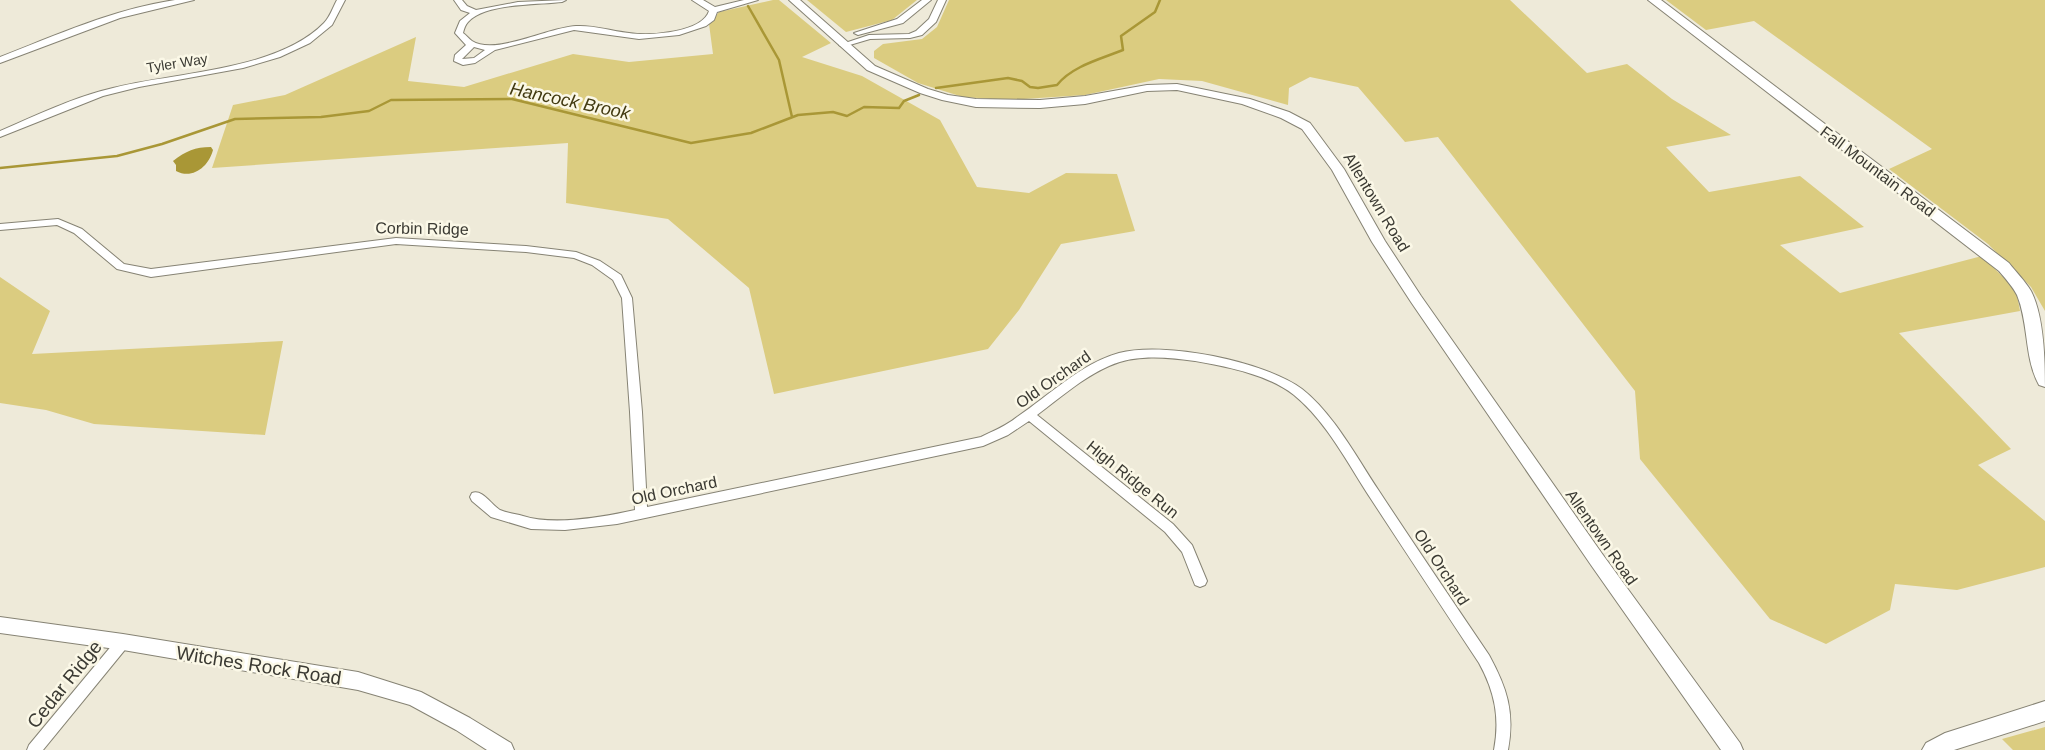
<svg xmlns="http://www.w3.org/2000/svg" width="2045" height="750" viewBox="0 0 2045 750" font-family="Helvetica,sans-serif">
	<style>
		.green { fill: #dbcc80 }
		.water { fill: #a99736 }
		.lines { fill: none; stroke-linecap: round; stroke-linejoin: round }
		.stream { stroke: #a99736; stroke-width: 2.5 }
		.minor-casing { stroke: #868374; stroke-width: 2 }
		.tertiary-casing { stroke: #868374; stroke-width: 2 }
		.secondary-casing { stroke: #868374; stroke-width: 2 }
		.minor { fill: #fff; fill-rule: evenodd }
		.tertiary { fill: #fff; fill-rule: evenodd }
		.secondary { fill: #fff; fill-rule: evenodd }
		.labels { text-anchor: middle; stroke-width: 5; stroke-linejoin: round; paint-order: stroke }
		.far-street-label { font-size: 14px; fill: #3b3a33; stroke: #fbf8e7 }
		.street-label { font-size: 16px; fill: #3b3a33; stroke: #fbf8e7 }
		.water-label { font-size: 18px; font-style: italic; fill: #423a11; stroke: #fbf8e7 }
		.near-street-label { font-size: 19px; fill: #3b3a33; stroke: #fbf8e7 }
	</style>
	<rect width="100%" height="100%" fill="#eeead9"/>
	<path class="green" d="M773,0H779L831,43L802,57L862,76L940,120L977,187L1029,193L1066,173L1117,174L1135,231L1061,244L1019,310L988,349L774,394L749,288L668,219L566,203L568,143L212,168L233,105L285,95L416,37L408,81L464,87L573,54L629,62L713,54L709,24L719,12Z
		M807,0H917L892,20L846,32Z
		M949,0H1510L1587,73L1627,64L1672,99L1731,135L1666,147L1709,192L1800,176L1864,227L1780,245L1840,293L1982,256L2016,290L2020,311L1899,333L2011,449L1978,465L2045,521V567L1957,590L1895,584L1890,610L1826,644L1770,619L1640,459L1635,391L1438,137L1405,142L1358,87L1310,77L1289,88L1288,105L1202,81L1159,79L1085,95L1008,100L963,97L918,83L874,58V51L883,44L922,39L937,27Z
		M1666,0H2045V311L2031,287L1988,244L1889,169L1932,149L1754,21L1706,30Z
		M0,277L50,311L32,354L283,341L265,435L94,424L46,410L0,403Z
		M2045,727V750H2013L2002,739Z"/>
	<path class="water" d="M211,147L213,150C209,166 193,180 176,171V165L173,161C186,151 195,147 211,147Z"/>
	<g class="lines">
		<path class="stream" d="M748,6L779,60L792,117
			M936,88L1008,78L1022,81L1030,87L1038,88L1057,85C1072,66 1101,59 1123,50L1121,36L1155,12L1160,0
			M0,168L117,156L162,144L235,119L321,117L369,111L391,100L512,99L691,143L751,133L798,115L833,112L847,116L864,107L899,108L904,101L919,95"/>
		<defs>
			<path id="minor" d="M175,0H194L120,18L0,63V57C57,35 114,9 175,0Z
				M337,0H345L332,25L310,43L280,57L243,68L139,87L103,96L0,137V131C37,115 74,97 113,88C176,72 277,71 324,23C330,17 333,7 337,0Z
				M454,0H462L467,6L476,10L518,2L566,0L562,2C537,5 485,3 468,22C465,25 464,29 463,33C466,35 469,39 472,41C495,56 549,27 576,26C594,25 611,31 629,33C649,36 702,33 709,11L692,0H703L715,7L744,0H758L717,12L714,20L706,26L679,35L639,39L574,30L495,50L475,63L463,65L454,61L455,55L466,45L455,33L460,21L470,13L461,10ZM474,47L485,50L474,58L462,59Z
				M922,0H931L903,23L858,35L854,33L897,19Z
				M938,0H946L936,22L922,35L910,38L870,39L843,47L839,45L869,35L909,34L916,31L929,19Z
				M58,219L82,229L124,264L151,269L396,238L526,246L576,252L600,261L621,275L632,298L642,412L647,507L981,437C993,431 1006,426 1017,417C1050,395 1080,364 1119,353C1164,341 1264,361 1302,389C1333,413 1357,458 1379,491C1415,546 1452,600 1489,655C1507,688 1515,712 1508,750H1494C1500,718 1495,692 1479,663C1443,609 1407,554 1371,499C1348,464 1327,422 1294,395C1267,374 1228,367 1195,361C1167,357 1135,354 1109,366C1082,378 1060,398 1037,415L1173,524L1192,545L1207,581L1205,585L1200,587L1195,585L1182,552L1165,532L1029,421L1008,435L983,446L617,524L565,530L531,529L491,517L472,501L470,497L472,493C483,489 491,505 500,510C507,513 516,514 523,516C554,526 603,517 635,510L630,412L622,298L613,280L592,265L574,258L526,252L396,244L151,277L117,269L74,233L57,225L0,230V224Z
				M123,636L128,638L130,642L128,646L43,750H27L29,745L118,638Z"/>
			<path id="tertiary" d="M789,0H800L875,66L928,89L948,95L976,99L1040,100L1085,96L1147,85L1177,84L1250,99L1289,112L1310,123L1344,169L1385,241L1421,296L1603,555L1740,743L1743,750H1721L1591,565L1411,302L1372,242L1332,170L1302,129L1281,118L1242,104L1177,90L1147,91L1085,104L1040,108L976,107L942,100L920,93L867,70Z
				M0,617L123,634L358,672L421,692L470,718L511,743L514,750H487L456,730L410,705L358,690L123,650L0,633Z"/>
			<path id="secondary" d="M1648,0H1661L2009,263C2016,272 2025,281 2031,291C2044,316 2045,359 2045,387L2039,385C2024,358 2029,324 2017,295C2013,287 2005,278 1999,271Z
				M2045,701V721L1954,750H1922L1926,743L1945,733Z"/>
		</defs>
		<use href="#minor" class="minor-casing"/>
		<use href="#tertiary" class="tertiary-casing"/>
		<use href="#secondary" class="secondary-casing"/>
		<use href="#minor" class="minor"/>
		<use href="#tertiary" class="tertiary"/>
		<use href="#secondary" class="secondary"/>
	</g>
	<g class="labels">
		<g class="far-street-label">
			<text transform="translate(177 63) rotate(-9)" y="5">Tyler Way</text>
		</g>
		<g class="street-label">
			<text transform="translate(1878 171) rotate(37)" y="6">Fall Mountain Road</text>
			<text transform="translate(1377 202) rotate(59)" y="6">Allentown Road</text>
			<text transform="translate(422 228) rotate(1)" y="6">Corbin Ridge</text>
			<text transform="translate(1053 379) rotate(-35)" y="6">Old Orchard</text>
			<text transform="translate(1133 479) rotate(39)" y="6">High Ridge Run</text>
			<text transform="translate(674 490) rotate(-12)" y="6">Old Orchard</text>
			<text transform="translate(1602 537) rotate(55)" y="6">Allentown Road</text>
			<text transform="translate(1442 567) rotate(57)" y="6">Old Orchard</text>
		</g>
		<g class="water-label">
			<text transform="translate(570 101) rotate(12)" y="6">Hancock Brook</text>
		</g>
		<g class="near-street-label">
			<text transform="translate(259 665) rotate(9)" y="7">Witches Rock Road</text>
			<text transform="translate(64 684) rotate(-51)" y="7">Cedar Ridge</text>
		</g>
	</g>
</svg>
